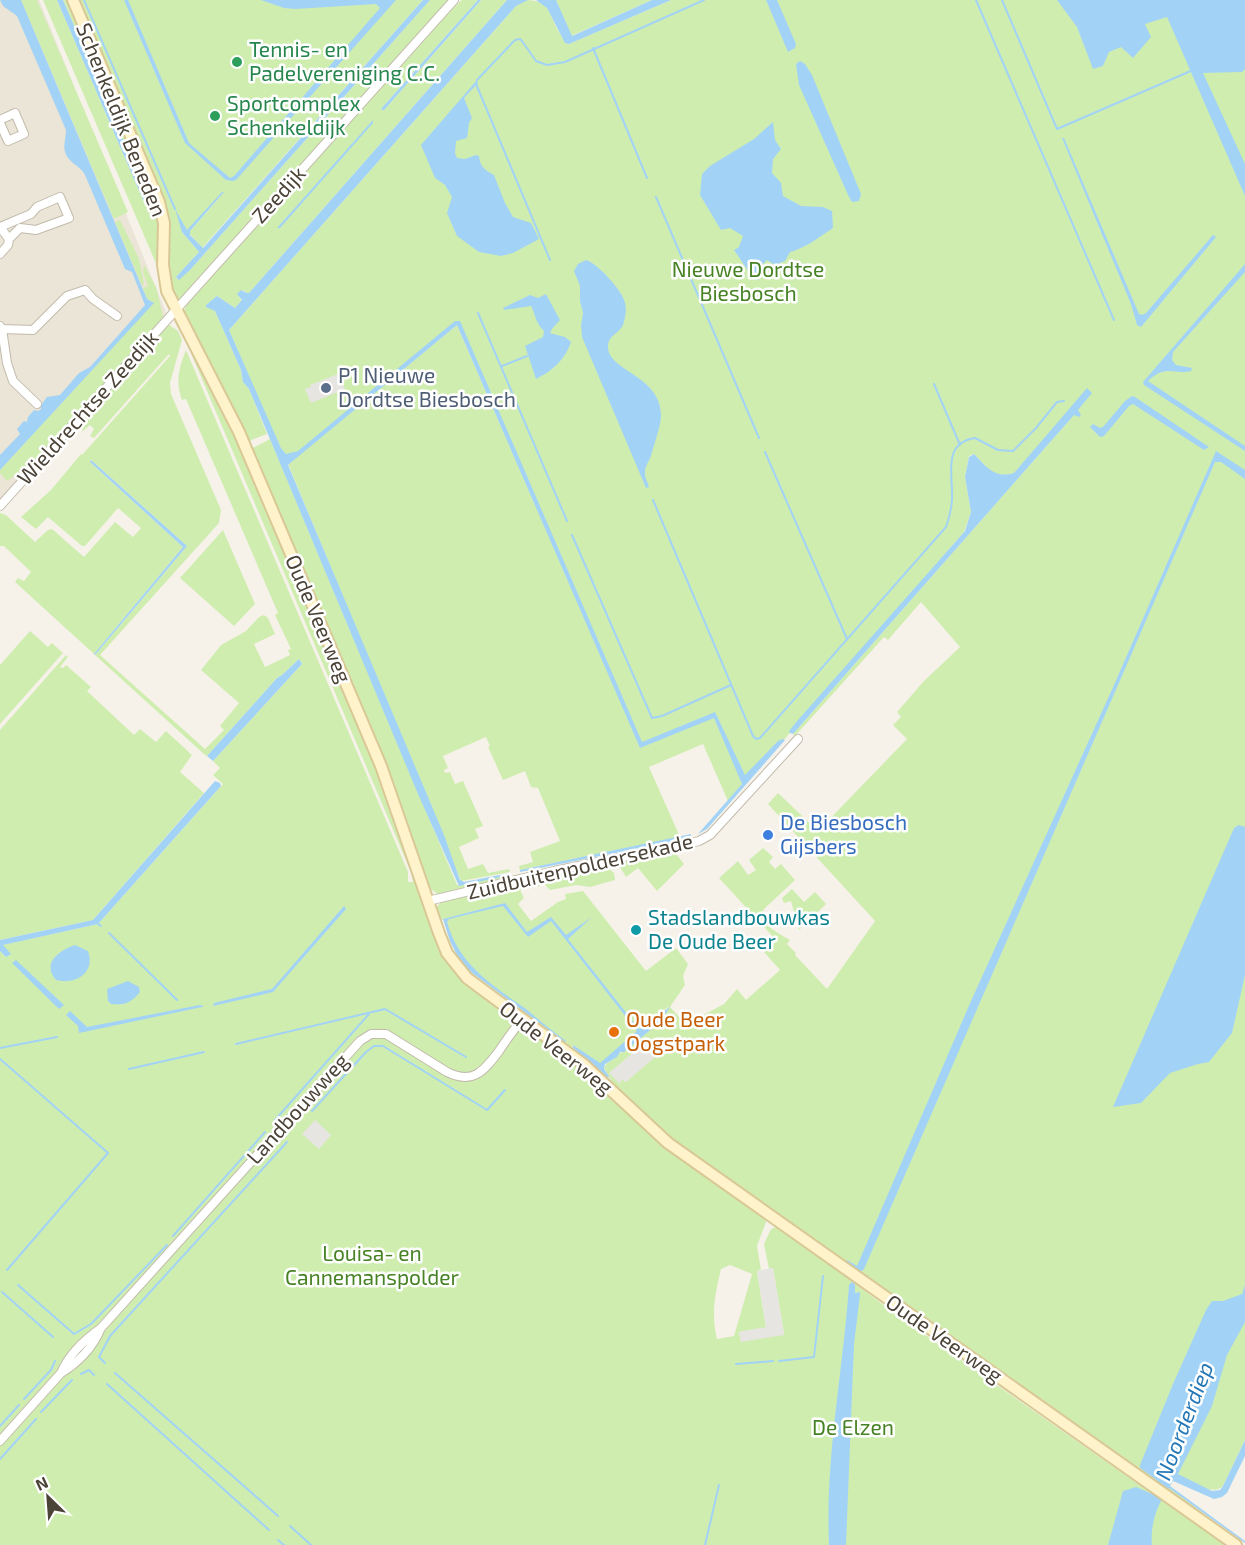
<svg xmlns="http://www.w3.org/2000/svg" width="1245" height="1545" viewBox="0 0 1245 1545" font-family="'Exo 2',sans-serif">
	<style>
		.residential { fill: #eae5d7 }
		.green { fill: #d0edb0; fill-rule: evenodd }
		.parking { fill: #e7e5e1 }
		.water { fill: #a2d3f6 }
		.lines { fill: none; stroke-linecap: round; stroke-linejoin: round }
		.stream { stroke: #a2d3f6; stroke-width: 2 }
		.street-casing { stroke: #c2bbab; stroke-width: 10 }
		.secondary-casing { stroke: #d9c896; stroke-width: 14 }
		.street { stroke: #fff; stroke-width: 8 }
		.secondary { stroke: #fff3cb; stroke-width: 10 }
		.leisure-dot { fill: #2e9e5b; stroke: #fff; stroke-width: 2 }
		.service-dot { fill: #5c6f8a; stroke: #fff; stroke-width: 2 }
		.shop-dot { fill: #3f7fe0; stroke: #fff; stroke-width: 2 }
		.culture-dot { fill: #0f9aa8; stroke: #fff; stroke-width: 2 }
		.food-dot { fill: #e8710a; stroke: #fff; stroke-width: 2 }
		.labels { text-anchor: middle; stroke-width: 5; stroke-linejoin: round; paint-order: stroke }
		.leisure-label { font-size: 21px; fill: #27864d; stroke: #fff; text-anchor: start }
		.street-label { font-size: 21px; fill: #4b4337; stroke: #fff }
		.park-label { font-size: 21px; fill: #478224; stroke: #fff }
		.service-label { font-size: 21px; fill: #4e5e75; stroke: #fff; text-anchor: start }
		.shop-label { font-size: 21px; fill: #366cbe; stroke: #fff; text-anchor: start }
		.culture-label { font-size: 21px; fill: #0d838f; stroke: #fff; text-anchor: start }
		.food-label { font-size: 21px; fill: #c56008; stroke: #fff; text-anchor: start }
		.water-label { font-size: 22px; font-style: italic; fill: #2578b7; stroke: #fff }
	</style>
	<rect width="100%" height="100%" fill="#f6f2ea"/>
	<path class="residential" d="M0,0H39L170,322L0,504Z"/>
	<path class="green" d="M21,0H37L128,212L114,219Z
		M43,0H57L143,200L146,203L149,200L147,196L63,0H68L153,198L159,219L158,268Z
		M78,0H423L202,248L190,234V231L222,195L188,232H182L199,252L176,277L177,279L190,270L430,0H450L181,299L174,297L168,283V228Z
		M462,0H478L381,109L384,110L481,0H507L249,293H247L243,290L238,295L242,301L235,308L217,296L206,305L215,311L241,370L243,382L249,389L267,434L249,441L246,439L183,314L187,303L442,17Z
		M526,0C551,0 549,15 559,32C562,37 566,40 569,44L671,0H1245V1440L1223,1486C1212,1497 1189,1481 1178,1474L1169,1487L1245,1545L1169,1494L1158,1481L1156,1484L1001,1371L854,1270L668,1138L616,1089L604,1068L607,1063L617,1057V1054L623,1052L661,1021L669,1006L602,1063H598L573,1045L572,1048L467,969L459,959L450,941L444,919L506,903L437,921L435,909L442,901L600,865L608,868L614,873L615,880L590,887L576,885L550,890L545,885L520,890L524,898L518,904L531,921L558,902L566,899L565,894L583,891L646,971L676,948L688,964L683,976L685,985L670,1007L681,1019L687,1021L694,1020L724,1004L737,989L746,1000L780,970L764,952L777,941L719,878L738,861L748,875L756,870L749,860L763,848L773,857L769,862L775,869L781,864L795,880L764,909C758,925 779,933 790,940L787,944L796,953L795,955L827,989L875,921L768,804L778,793L818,831L907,739L893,725L901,717L897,712L923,682L960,647L921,602L888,640L884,637L795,736L793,734L1073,416L1042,444L1014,474L1003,475L992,473L974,454L969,456L965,477L971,512L964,532L790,733L728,801L703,744L649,767L680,837L520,870L519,866L533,862L530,852L560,841L538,788L531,787L525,771L503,780L488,747L490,746L486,737L443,756L448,768L444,770L445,773L450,772L455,784L463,781L483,826L475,829L479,838L459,847L468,869L483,864L488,873L509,869L510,872L461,881L288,464L457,325L606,668L460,324L456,323L288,461L275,437L229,330L516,6ZM653,1052L656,1056L625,1082L622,1078L620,1083L610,1072Z
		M556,0H652L571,36Z
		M120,220L139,259L144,283L142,286L115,222Z
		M144,265L156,287L164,320L35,462L7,481L0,473V470L153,303L147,299L143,288L148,286L143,272Z
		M168,324L178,331L182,340L170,383L171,394L221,510L219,523L100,655L205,749L224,730L220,726L239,703L201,670L221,645L246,631L259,617L264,615L268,618L275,634L254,644L265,667L290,655L288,650L291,649L275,615L278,613L186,399L182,400C175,381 179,368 186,350L408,872V882H413L411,872L188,346L189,345L228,419L378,770L439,947L459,977L473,990L504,1010L509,1016L512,1024L520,1030H530L587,1071L643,1127L667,1147L766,1218V1222L757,1246L761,1270L757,1271L766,1328L739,1332L741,1341L784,1334L773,1268L769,1269L764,1244L771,1229L779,1226L894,1313L1225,1545H0V951L6,957L2,945L98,924L223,784L213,775L220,768L213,761L302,664L299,659L282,675L277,678L207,756L205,755L95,655L187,546L91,460L90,462L183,547L94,654L15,582L18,578L24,581L31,572L4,546H0V513L6,515L35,542L48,530L52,529L84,557L115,522L133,537L141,528L118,508L85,546H82L48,517L36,529L21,517L51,490L81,454L82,455L170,356L169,354L94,438L90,436L94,429L90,425L83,431L75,425ZM730,1265L752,1274L734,1336L717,1339C711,1315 715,1294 721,1269Z
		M270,439L457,885L510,875L509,879L439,895L428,887L251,449Z
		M223,530L255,604L234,626L180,578Z
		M30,631L48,647L52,643L63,653L0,724V665Z
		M66,655L68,657L60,667L63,668L66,665L91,687L87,691L134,735L140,729L156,742L166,731L192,755L180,772L204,793L93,920L0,940V730Z
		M670,850L677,855L684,864L657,891L638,868L626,877L620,867L621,861Z
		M792,889L804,902L815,892L826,904L799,930L791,901L784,903L782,898Z"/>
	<path class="parking" d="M338,374L345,389L311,403L305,389L311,387L310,385Z
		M648,1040L655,1049L653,1052L656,1056L626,1082L622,1079L620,1084L609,1073Z
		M315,1120L331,1135L319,1149L302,1134Z
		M773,1268L784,1335L741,1342L739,1332L766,1327L757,1271Z"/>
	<path class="water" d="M0,0H21L147,299L154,303L0,470V455L20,434L17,429L24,421L27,422L28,417L34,410L38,411L41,409V405L47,397L60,395L79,373L90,367L145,305L132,272L125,269L85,175C80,165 68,163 65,152C63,145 66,138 66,130L17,16L3,6Z
		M57,0H63L147,196L148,202L143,200Z
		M124,0H128L189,143L230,178L234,176L380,8L376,4L295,9L284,8L261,0H396L237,179L233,181L226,180L185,143Z
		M423,0H430L190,270L179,280L176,277L199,252L182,232L175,209L187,230L222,192H224L190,231V235L203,248Z
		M478,0H481L384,110H382L381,109Z
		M507,0H528L516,6L229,330L281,448L286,454L298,451L455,321H460L642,742L715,712L745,775L778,741L783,739L785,740L707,829L698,834L742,784L714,718L640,748L457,325L288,465L444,835L460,880L464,882L510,873V875L459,886L418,794L262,420L249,389L243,382L241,370L215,311L206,307V305L217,296L235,308L242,300L237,294L241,290L247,293H249Z
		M536,0H556L572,36L652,0H671L569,44L565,43L547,8Z
		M766,0H777L796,44L795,48L788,52Z
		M1057,0H1245V69L1242,72L1203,73L1245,164V196L1167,17L1145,24L1151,37L1133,58L1121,47L1109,52L1103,66L1093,69L1077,27Z
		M800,61L805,64L812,75L861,194L859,201L852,202L849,197L799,85L796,64Z
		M477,80L478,83L464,98L472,118L469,123L467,138L456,141L455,153L457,158L465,159L476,155L479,156C480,167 485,170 494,175L505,203L513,217L531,223L539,239L513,253L501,256L479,252L457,236L447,213L452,197L445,185L435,178L421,145Z
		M373,120V123L280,228H277Z
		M773,122L775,140L781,149L773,159L772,173L781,183L783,196L801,206L823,207L832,211L833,228C819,237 806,248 790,252L785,261L775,265L767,260L762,265L758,280L753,278L734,250L739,247L743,236L730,228L721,230L700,195L702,174L710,166L754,139Z
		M1062,138H1064L1139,314L1142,315L1146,313L1213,235L1216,237L1141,327L1137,325L1131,304Z
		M586,260C597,263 623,291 625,303C627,310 625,319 623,325C619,334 608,335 608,347C608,371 662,376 661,416C661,425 653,448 651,456C649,461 644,468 645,474C645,478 648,483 649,487L646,488L582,337L581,325L583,313L580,301V286L574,271L578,264Z
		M1245,264V272L1173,352L1172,360L1176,365L1192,368L1191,371C1173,375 1166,364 1148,381L1245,446V451L1144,385L1143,382Z
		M546,294L560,320L552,329L550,333L565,337L571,342C565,360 552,371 536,379L525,346L543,337L544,331C536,324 536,316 531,306L504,310L503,308L530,295L538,298Z
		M1087,388L1092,393L1078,410L1081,415L1079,417L1074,415L793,734L790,733L789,731L798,720L965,531L971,512L965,477L969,457L974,454C987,467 994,479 1014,473Z
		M1132,396L1135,397L1209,447L1204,450L1133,404L1129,406L1104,436L1100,437L1090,427L1093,424L1100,428L1103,427L1125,401Z
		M1216,451L1245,470V479L1221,462H1215L864,1269L860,1273L846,1262L847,1260L857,1266L971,1001L1114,685Z
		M91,460L187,546L95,655L94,654L183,547L90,462Z
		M299,659L302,664L213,761L207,756L277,678L282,675Z
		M215,781L220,783L221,786L98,924L3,945L11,954L6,957L0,951V940L93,920Z
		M1239,825L1245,827V975L1232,1033L1209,1062L1198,1064L1170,1073L1141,1103L1113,1107L1234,828Z
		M691,834L690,838L520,872V870Z
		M505,903L527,932L551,917L566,935L592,917L568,939L639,1029L670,1007L661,1021L624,1052H620L617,1057L605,1064L604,1069L609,1076L608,1078L573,1048V1045L600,1063L637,1031L551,921L528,937L503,906L449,919L447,922C459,965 492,985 526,1009C539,1020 552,1031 566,1041L565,1042L467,969L459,959L450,941L443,919Z
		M344,906L346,909L273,992L213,1006L214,1003L272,989Z
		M75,945L88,951C96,973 75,985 56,980C41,963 60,950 75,945Z
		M16,960L64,1005L59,1009L12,963Z
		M128,981L139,987L140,992C132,1002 125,1006 111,1004L108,1001L107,989Z
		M200,1005L204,1006L202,1007L79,1033L78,1026L66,1015L70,1011L87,1027Z
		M852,1282L855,1284V1293L860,1292V1295L854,1344L846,1545H829C825,1458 843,1372 849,1285Z
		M1245,1285V1322L1227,1355L1212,1406L1178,1474L1212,1491L1220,1490L1223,1486L1245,1440V1456L1227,1493L1222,1497L1214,1499L1173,1481L1170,1486L1245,1541V1543L1169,1488C1157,1505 1150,1524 1152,1545H1108L1123,1491L1136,1487L1150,1493L1158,1481L1140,1468V1465L1173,1384L1206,1310L1212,1301H1223L1242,1294Z"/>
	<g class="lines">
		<path class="stream" d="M84,0L175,209
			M976,0L1114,320
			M1002,0L1057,129L1193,70
			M593,48L647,178
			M477,80L515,40L520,39L522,41L536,61L547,65L565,62L704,0
			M476,84L550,260
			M656,197L759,438
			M478,313L567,521
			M502,366L527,356
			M934,384L960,445
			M765,452L847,639
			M653,500L753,736L756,739L760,738L946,527C949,518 952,508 952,498C953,475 942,443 975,438L998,450L1013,451L1036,428L1057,402L1064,401
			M572,535L652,718L662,716L731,685
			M98,924L101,926
			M109,933L177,1000
			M236,1044L385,1009L466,1057
			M0,1048L57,1037
			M0,1059L108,1153L7,1270
			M129,1069L204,1052
			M312,1111L366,1052L374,1046H383L487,1110L505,1090
			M275,1120L369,1014
			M173,1236L265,1132
			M18,1285L74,1334L91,1324L167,1245
			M2,1292L53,1337
			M779,1361L814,1357L823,1276
			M105,1363L99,1357L110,1336L287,1142
			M736,1364L773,1361
			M115,1373L278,1516
			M81,1374L89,1370L94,1375
			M107,1384L269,1530
			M24,1399L51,1370L55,1361
			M41,1412L72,1380
			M0,1426L19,1405
			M0,1459L36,1419
			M290,1526L311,1545
			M278,1540L284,1545
			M705,1545L719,1485"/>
		<defs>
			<path id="street" d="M0,120L15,113L24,134L8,141L0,123
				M0,227L31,214L37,207L60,197L69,218L36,230L20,228L9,239
				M0,227L9,239L8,245L0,254
				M0,326L2,329L33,330L67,296L85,290L93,299L117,316
				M2,329L7,363L13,381L37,404
				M0,506L454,0
				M428,901L554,871L687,844L699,841L710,835L798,739
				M61,1373C69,1354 84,1340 101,1328L360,1041L371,1034H386L447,1072C473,1085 484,1071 499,1051C506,1040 514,1030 522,1019
				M0,1441L61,1373C78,1363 93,1347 100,1330"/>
			<path id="secondary" d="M73,0L159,202L164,223L163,265L167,291L239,432L381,766L439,933L447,953L467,978L583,1064L668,1143L1236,1545"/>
		</defs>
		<use href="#street" class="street-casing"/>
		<use href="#secondary" class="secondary-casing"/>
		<use href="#street" class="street"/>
		<use href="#secondary" class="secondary"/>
	</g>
	<g class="leisure-dot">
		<circle cx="237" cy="62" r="6"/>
		<circle cx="215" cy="116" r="6"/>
	</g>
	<circle class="service-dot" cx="326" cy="388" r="6"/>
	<circle class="shop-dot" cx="768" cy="835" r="6"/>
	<circle class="culture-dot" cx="636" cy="930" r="6"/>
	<circle class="food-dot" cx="614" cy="1032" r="6"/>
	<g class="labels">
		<g class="leisure-label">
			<text x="249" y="57">Tennis- en<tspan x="249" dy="24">Padelvereniging C.C.</tspan></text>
			<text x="227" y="111">Sportcomplex<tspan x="227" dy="24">Schenkeldijk</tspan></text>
		</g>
		<g class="street-label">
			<text transform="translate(121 120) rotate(68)" y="7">Schenkeldijk Beneden</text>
			<text transform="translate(279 195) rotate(-48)" y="7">Zeedijk</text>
			<text transform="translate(88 408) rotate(-48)" y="7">Wieldrechtse Zeedijk</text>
			<text transform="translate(318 619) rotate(67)" y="7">Oude Veerweg</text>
			<text transform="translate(580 867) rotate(-13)" y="7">Zuidbuitenpoldersekade</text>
			<text transform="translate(556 1048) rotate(38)" y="7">Oude Veerweg</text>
			<text transform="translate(298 1109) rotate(-48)" y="7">Landbouwweg</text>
			<text transform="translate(944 1339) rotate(35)" y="7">Oude Veerweg</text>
		</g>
		<g class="park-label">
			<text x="748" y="277">Nieuwe Dordtse<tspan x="748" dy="24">Biesbosch</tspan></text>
			<text x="372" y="1261">Louisa- en<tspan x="372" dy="24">Cannemanspolder</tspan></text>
			<text x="853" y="1435">De Elzen</text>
		</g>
		<g class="service-label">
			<text x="338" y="383">P1 Nieuwe<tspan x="338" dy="24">Dordtse Biesbosch</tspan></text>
		</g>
		<g class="shop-label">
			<text x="780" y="830">De Biesbosch<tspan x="780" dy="24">Gijsbers</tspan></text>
		</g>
		<g class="culture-label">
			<text x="648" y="925">Stadslandbouwkas<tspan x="648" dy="24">De Oude Beer</tspan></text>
		</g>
		<g class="food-label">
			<text x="626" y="1027">Oude Beer<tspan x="626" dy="24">Oogstpark</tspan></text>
		</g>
		<g class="water-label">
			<text transform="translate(1184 1421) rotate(-69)" y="8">Noorderdiep</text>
		</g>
	</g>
	<g transform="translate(48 1497) rotate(335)" stroke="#ffffff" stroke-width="4.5" paint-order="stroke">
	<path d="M0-4.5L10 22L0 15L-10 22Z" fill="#4b4337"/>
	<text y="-9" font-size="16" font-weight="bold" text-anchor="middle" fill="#4b4337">N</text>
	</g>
</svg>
